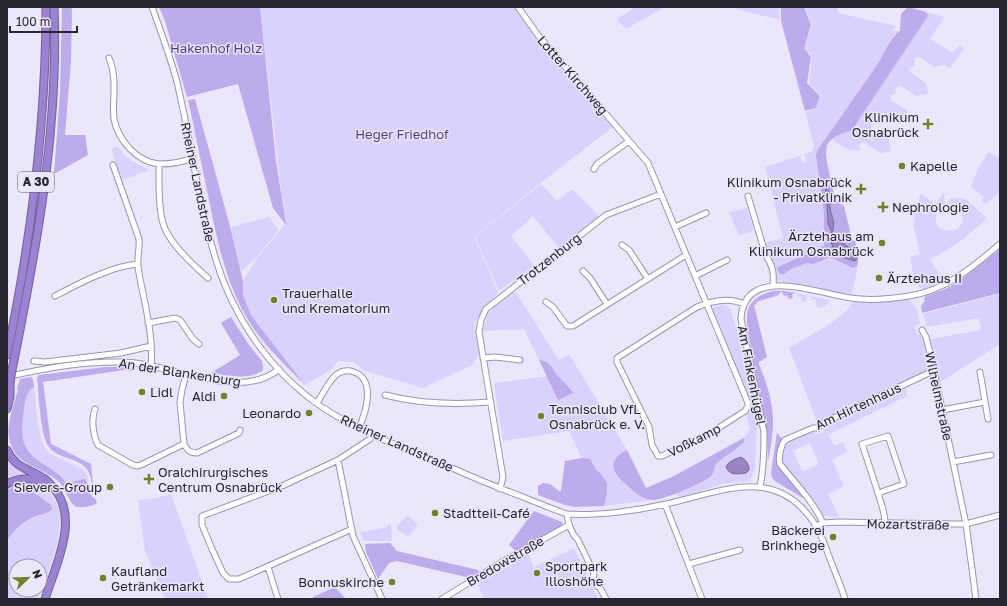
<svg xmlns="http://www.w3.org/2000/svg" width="1007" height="606" viewBox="0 0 1007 606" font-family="'Golos Text',sans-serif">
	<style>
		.green { fill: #dbd1fd; fill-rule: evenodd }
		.forest { fill: #bcaceb }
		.water { fill: #9786c3; stroke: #766997 }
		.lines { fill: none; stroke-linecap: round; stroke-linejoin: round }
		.stream { stroke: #766997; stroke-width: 1.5 }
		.minor-casing { stroke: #9a95ad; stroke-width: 7 }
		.highway-casing { stroke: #716299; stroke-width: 9 }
		.minor { stroke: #fff; stroke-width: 5 }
		.highway { stroke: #9983d2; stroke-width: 7 }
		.highway-bridge-casing { stroke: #716299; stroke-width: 9; stroke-linecap: butt }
		.highway-bridge { stroke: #9983d2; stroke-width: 7 }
		.poi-dot { fill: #75802c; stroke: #ebe6fb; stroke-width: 1.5 }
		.labels { text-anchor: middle; stroke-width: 3; stroke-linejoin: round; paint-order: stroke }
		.shield { fill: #ebe6fb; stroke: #625f6c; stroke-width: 1 }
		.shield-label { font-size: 12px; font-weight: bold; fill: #28252f }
		.park-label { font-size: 13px; fill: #543b86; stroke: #ebe6fb }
		.street-label { font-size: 13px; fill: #28252f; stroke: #ebe6fb }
		.poi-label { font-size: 13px; fill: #28252f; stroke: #ebe6fb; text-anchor: start }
	</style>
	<rect width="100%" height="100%" fill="#ebe6fb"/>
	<path class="green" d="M260,7H515L552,58L613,127L552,174L474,237L498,292L474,323L479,355L472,365L423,388L365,371L353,362L338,361L331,370L305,385L251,315L243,295V281L258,257L285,224Z
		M636,7H665L626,29L616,19Z
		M729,7H779L780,20Z
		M805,7H812L826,10L816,7H837L838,13L896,26L891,31H900L901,14L908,7L944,17L930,39L953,53L959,45L964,48L950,69L945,65L934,67L919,57L914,59L915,66L909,68L910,72L926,83L928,94L916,96L900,85L895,89L896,93L891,95V101L907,110L910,121L899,124L880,113L877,116V121L872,123L871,128L889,139L891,151L881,153L863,142L859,145L861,150C849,153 841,146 832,139L827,145L825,154L835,198L839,203L844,206L852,240L855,241C860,264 857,273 851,295L849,296L776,280C777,266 769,256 764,243L783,238L765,167L800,156L803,163L806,162L804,154L810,152L812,153L814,145L805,112L816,109L821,96L809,83L812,56L804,48L812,25Z
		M117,146L127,158L149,170L122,180L111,149Z
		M989,152L1000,159V192L986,204L981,200L984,197L971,187L978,168Z
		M541,184L557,201L572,189L600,217L559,248L533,216L511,236L534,265L499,291L475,237Z
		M943,193L944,194L945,205L938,210C926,237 968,237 962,214C960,209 955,206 950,205L949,199L961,198L966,199L987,218L964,239L930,260L944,280C939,283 932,287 926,289C914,291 912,265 910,257L920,254L913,223L915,222L914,213C919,207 917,201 921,194L936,204Z
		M747,208L754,231L739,235L729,212Z
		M269,217L279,230L254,260L241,271L231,227Z
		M514,290L559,360L569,354L624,445L646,488L672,477L744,438L750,429L746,414L751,410L752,405L711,309C715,305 725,304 730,307L740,341L757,427L755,468L750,481L723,484L681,497L675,494L652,500L604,506L569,431L503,441L494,383L547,376L524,329L483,331L488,314L497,304Z
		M796,293L829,300C829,307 823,307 817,308L815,299L811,300L810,296L806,297L807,301L802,302L800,296L797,297Z
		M1000,294V344L939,383L930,339L981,330L979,318L927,327L923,314Z
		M908,299L916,308L920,323L914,327L918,334L923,338L929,370L817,422L789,348C806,337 845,319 853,301L883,302Z
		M905,386L907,396L828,435L834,446L843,442L847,452L832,460L844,486L828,494L839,517L823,516L815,503L780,460L783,444L814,431L816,435L823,432L825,424ZM810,443L819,464L803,472L793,451Z
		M34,387C37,406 36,441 50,454L83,469L87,474L89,483L85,479C77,479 73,484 66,483C61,475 53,470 45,465C19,449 21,436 24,409C25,401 27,390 34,387Z
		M7,457L19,469L29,475L16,476L7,480Z
		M25,483C87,492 50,564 38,599H7V541C16,524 33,517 50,511L23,487L16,486L9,488L17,485ZM16,566H40V590H16Z
		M171,494L208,599H165L145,551L138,500L156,498Z
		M408,516L418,525L408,537L400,531H398L397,526L406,517Z
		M391,524L392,540L391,541H364L360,532L387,527Z
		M574,548L598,599H484L476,580L527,550L534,567Z"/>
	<path class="forest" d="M62,7H72L71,61L65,135H85L88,155L54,174L60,93Z
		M159,7H260L276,161L286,225L273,208L238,84L187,97L165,21Z
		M781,7H804L811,25L804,48L811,57L807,83L820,96L816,108L805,111L781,21Z
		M908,7L926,12L928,16L852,130C844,133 830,136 827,146C823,156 833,186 835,198L839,203L844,206L852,240L855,241L858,254V264L856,267L853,268L830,257L814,264L807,263L791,269L784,274H780L777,269L778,267L824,246V213L816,155L818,149C839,120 859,91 879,62C885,52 890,38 900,31L901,14Z
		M195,99L230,226L243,281V295L251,315L305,385C286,366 267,348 252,326C226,287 217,240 208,195C201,163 195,131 188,100Z
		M1000,249V293L922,313L921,306L924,302L925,296L943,290L958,282Z
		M774,291H784L796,293L792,294L793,298L789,299L787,295L784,296L782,292L779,293V295L756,302L757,304L754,305L767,357L759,362V364C774,402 777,420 768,461L767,432L750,349L751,348C746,320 739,299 774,291Z
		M231,317L249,345L262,361L263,366V370C249,381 228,375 211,373L240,355L221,323Z
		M539,360C554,362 551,370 560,378C565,383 569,387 573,393L558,400Z
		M105,367H132L133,369L132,371L124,370L43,382L51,444L91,464L94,493C92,487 92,479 89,473C83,457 58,460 49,447C40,435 39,394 37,378L39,375Z
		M31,377L33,379L34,387C27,390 25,401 24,409C21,436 19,449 45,465C53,470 61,475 66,483C73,484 77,479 85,479C90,484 88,490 91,495C94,499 96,498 97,503C93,506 82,508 77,507C71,506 64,487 59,482C43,467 16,466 10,442C5,427 13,408 17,393L18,391L17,389L20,379Z
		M777,433L782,439L777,465L805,499L776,482L772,478L771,472Z
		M744,438V442C736,450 726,455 717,463C713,467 715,472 711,476C704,483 661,501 652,500C642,499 634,492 628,486C613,474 605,461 627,450L646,488L672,477Z
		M582,458L590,459L596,470L601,474L607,483V493L604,506L574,507L565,505L538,495V486L543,483L550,484L559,491H561L565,461Z
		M15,486C30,488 40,497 51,505L52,509C47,514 40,514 34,517C23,522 13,530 7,541V490Z
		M534,511L562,522L564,526L517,552L509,545Z
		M390,543L397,551L478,570L479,573L471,578L466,577L397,561L389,563L378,579L366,552L365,544Z
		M335,587L346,599H313V597Z"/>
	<path class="water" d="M826,188C835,196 829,200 830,208C832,218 836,223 832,233L828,224L827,202L825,196Z
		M833,237L850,248L857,258L855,261C843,258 832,254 831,239Z
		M741,457C747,461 749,464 749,470L746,473C737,474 730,476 726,467C729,461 735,459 741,457Z"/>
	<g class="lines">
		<path class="stream" d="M825,182L826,188
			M832,233L833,237"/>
		<defs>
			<path id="minor" d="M152,7C161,32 170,56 177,82C191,141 198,202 216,260C235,322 276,380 333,414C370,436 411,451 450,467C474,478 499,488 523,497C538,503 552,509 567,514C597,516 636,511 666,504C722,492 777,463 816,526C822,536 826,548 830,559C835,572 841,586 845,599
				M518,7L538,35L648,163L748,403V406L745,411L709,434L662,456H658L652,445L649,427L617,362V358L697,307C711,301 729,297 744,304
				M109,58C111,63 113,68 113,73C116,88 112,104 114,119C118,140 137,162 159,164C169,164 183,162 192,158
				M159,164C159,180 158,208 163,223C168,242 193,265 208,278
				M113,165L139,239C140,248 137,257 138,267C143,299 154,333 151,366
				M594,169L597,164L629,141
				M748,196L766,256C773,266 774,273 773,285
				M675,227L706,213
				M622,245L629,250L648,279
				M583,271L590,278L607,304
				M695,276L727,260
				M55,296C78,284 111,266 138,264
				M546,302L553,307L567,326H573L686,255
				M148,323L175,318L180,320L193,339L199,344
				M922,330L926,337L931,357L966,524L976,599
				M483,358L495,357L520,360
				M34,361L45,362L121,353L151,346
				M980,372L988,419
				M7,377C44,368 84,361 122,362C168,362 239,403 279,369
				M385,395C420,404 455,405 490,402
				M317,403C323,394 328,382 336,375C341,371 348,370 354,372C376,380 366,412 359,428
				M95,409C91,419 93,435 98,445L133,465L138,466L143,464L184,444L180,402L182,390L186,375
				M942,410L985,402
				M184,444C187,450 190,453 197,453L239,433L240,430
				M338,460L353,536L382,599
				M953,462L991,455
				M760,486C764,469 764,450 764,432L741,319C744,263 819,294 851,298C870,301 890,299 909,296C945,291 973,267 1000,244
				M500,489L503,477L479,332L481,320L486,309L606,215L661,194
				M878,493L904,484L888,436L862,444C867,459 872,474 877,490C880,501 885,511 885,523
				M665,504L702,599
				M567,514C568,523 571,533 578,540L594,573L593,580L595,584L600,588L606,599
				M823,523C813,501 795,483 780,464C778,458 781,445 785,440L813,428H818L823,423L933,371
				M816,526L823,523L838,522L955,524H966L1000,515
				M352,529L239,579H229L223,573L212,549L202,525V516L282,486L338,460L370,439L373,434
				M689,564L740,550
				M268,567L278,599
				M442,599L504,561L569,525"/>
			<path id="highway" d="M7,355C31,240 46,124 46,7
				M12,370C36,251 59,129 54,7
				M7,409L10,397V382
				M7,450C16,469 30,469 45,479C48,481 49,483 52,486C81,517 56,564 45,599
				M7,484C20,477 30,478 44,482"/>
		</defs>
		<use href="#minor" class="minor-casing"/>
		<use href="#highway" class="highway-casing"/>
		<use href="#minor" class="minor"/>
		<use href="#highway" class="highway"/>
		<defs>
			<path id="highway-bridge" d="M10,382L12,370"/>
		</defs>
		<use href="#highway-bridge" class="highway-bridge-casing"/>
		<use href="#highway-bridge" class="highway-bridge"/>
	</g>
	<g class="poi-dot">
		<path d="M926 118h4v4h4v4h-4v4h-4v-4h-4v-4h4z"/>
		<circle cx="902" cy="166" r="4"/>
		<path d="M859 183h4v4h4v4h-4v4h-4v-4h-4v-4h4z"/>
		<path d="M881 201h4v4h4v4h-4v4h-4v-4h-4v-4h4z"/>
		<circle cx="882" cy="243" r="4"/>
		<circle cx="879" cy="278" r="4"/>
		<circle cx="274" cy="300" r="4"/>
		<circle cx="142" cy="392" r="4"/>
		<circle cx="224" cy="396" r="4"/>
		<circle cx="309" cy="413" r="4"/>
		<circle cx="541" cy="416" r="4"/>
		<path d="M147 473h4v4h4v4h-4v4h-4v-4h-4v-4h4z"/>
		<circle cx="110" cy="487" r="4"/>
		<circle cx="435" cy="513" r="4"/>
		<circle cx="833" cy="537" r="4"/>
		<circle cx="537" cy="573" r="4"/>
		<circle cx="103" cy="578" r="4"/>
		<circle cx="392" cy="582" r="4"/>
	</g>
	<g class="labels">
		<rect class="shield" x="18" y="172" width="36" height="20" rx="3"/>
		<g class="shield-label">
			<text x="36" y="186">A 30</text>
		</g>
		<g class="park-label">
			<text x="216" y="53">Hakenhof Holz</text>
			<text x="402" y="139">Heger Friedhof</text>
		</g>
		<g class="street-label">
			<text transform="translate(573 75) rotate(49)" y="5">Lotter Kirchweg</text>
			<text transform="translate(198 182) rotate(78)" y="5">Rheiner Landstraße</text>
			<text transform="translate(549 259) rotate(-38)" y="5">Trotzenburg</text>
			<text transform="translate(180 372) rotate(9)" y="5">An der Blankenburg</text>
			<text transform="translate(752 375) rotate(79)" y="5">Am Finkenhügel</text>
			<text transform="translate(939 396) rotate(78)" y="5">Wilhelmstraße</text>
			<text transform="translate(858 406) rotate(-25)" y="5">Am Hirtenhaus</text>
			<text transform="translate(694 440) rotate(-27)" y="5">Voßkamp</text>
			<text transform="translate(397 443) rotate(24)" y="5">Rheiner Landstraße</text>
			<text transform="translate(908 524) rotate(1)" y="5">Mozartstraße</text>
			<text transform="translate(505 561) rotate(-30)" y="5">Bredowstraße</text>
		</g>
		<g class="poi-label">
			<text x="919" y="122" text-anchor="end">Klinikum<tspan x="919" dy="15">Osnabrück</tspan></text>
			<text x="910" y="171">Kapelle</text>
			<text x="852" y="187" text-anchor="end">Klinikum Osnabrück<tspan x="852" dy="15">- Privatklinik</tspan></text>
			<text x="892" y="212">Nephrologie</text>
			<text x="874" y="241" text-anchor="end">Ärztehaus am<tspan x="874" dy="15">Klinikum Osnabrück</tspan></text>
			<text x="887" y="283">Ärztehaus II</text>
			<text x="282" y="298">Trauerhalle<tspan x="282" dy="15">und Krematorium</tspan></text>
			<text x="150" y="397">Lidl</text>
			<text x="216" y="401" text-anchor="end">Aldi</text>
			<text x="549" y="414">Tennisclub VfL<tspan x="549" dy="15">Osnabrück e. V.</tspan></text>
			<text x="301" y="418" text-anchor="end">Leonardo</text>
			<text x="158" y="477">Oralchirurgisches<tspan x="158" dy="15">Centrum Osnabrück</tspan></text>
			<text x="102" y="492" text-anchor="end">Sievers-Group</text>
			<text x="443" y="518">Stadtteil-Café</text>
			<text x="825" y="535" text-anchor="end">Bäckerei<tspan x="825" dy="15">Brinkhege</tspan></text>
			<text x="545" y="571">Sportpark<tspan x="545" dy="15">Illoshöhe</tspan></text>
			<text x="111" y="576">Kaufland<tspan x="111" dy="15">Getränkemarkt</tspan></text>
			<text x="384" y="587" text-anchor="end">Bonnuskirche</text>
		</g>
	</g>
	<rect width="1007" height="606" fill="none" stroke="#28252f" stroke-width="16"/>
	<g transform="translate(28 578) rotate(67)"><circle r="19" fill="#ebe6fb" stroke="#9d99a9"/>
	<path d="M0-3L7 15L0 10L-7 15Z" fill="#75802c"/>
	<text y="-6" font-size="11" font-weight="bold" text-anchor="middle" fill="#28252f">N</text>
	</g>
	<path d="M10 26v6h67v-6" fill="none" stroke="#28252f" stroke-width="2"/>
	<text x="16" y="26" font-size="12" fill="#28252f" stroke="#ebe6fb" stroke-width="3" paint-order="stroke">100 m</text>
</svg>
